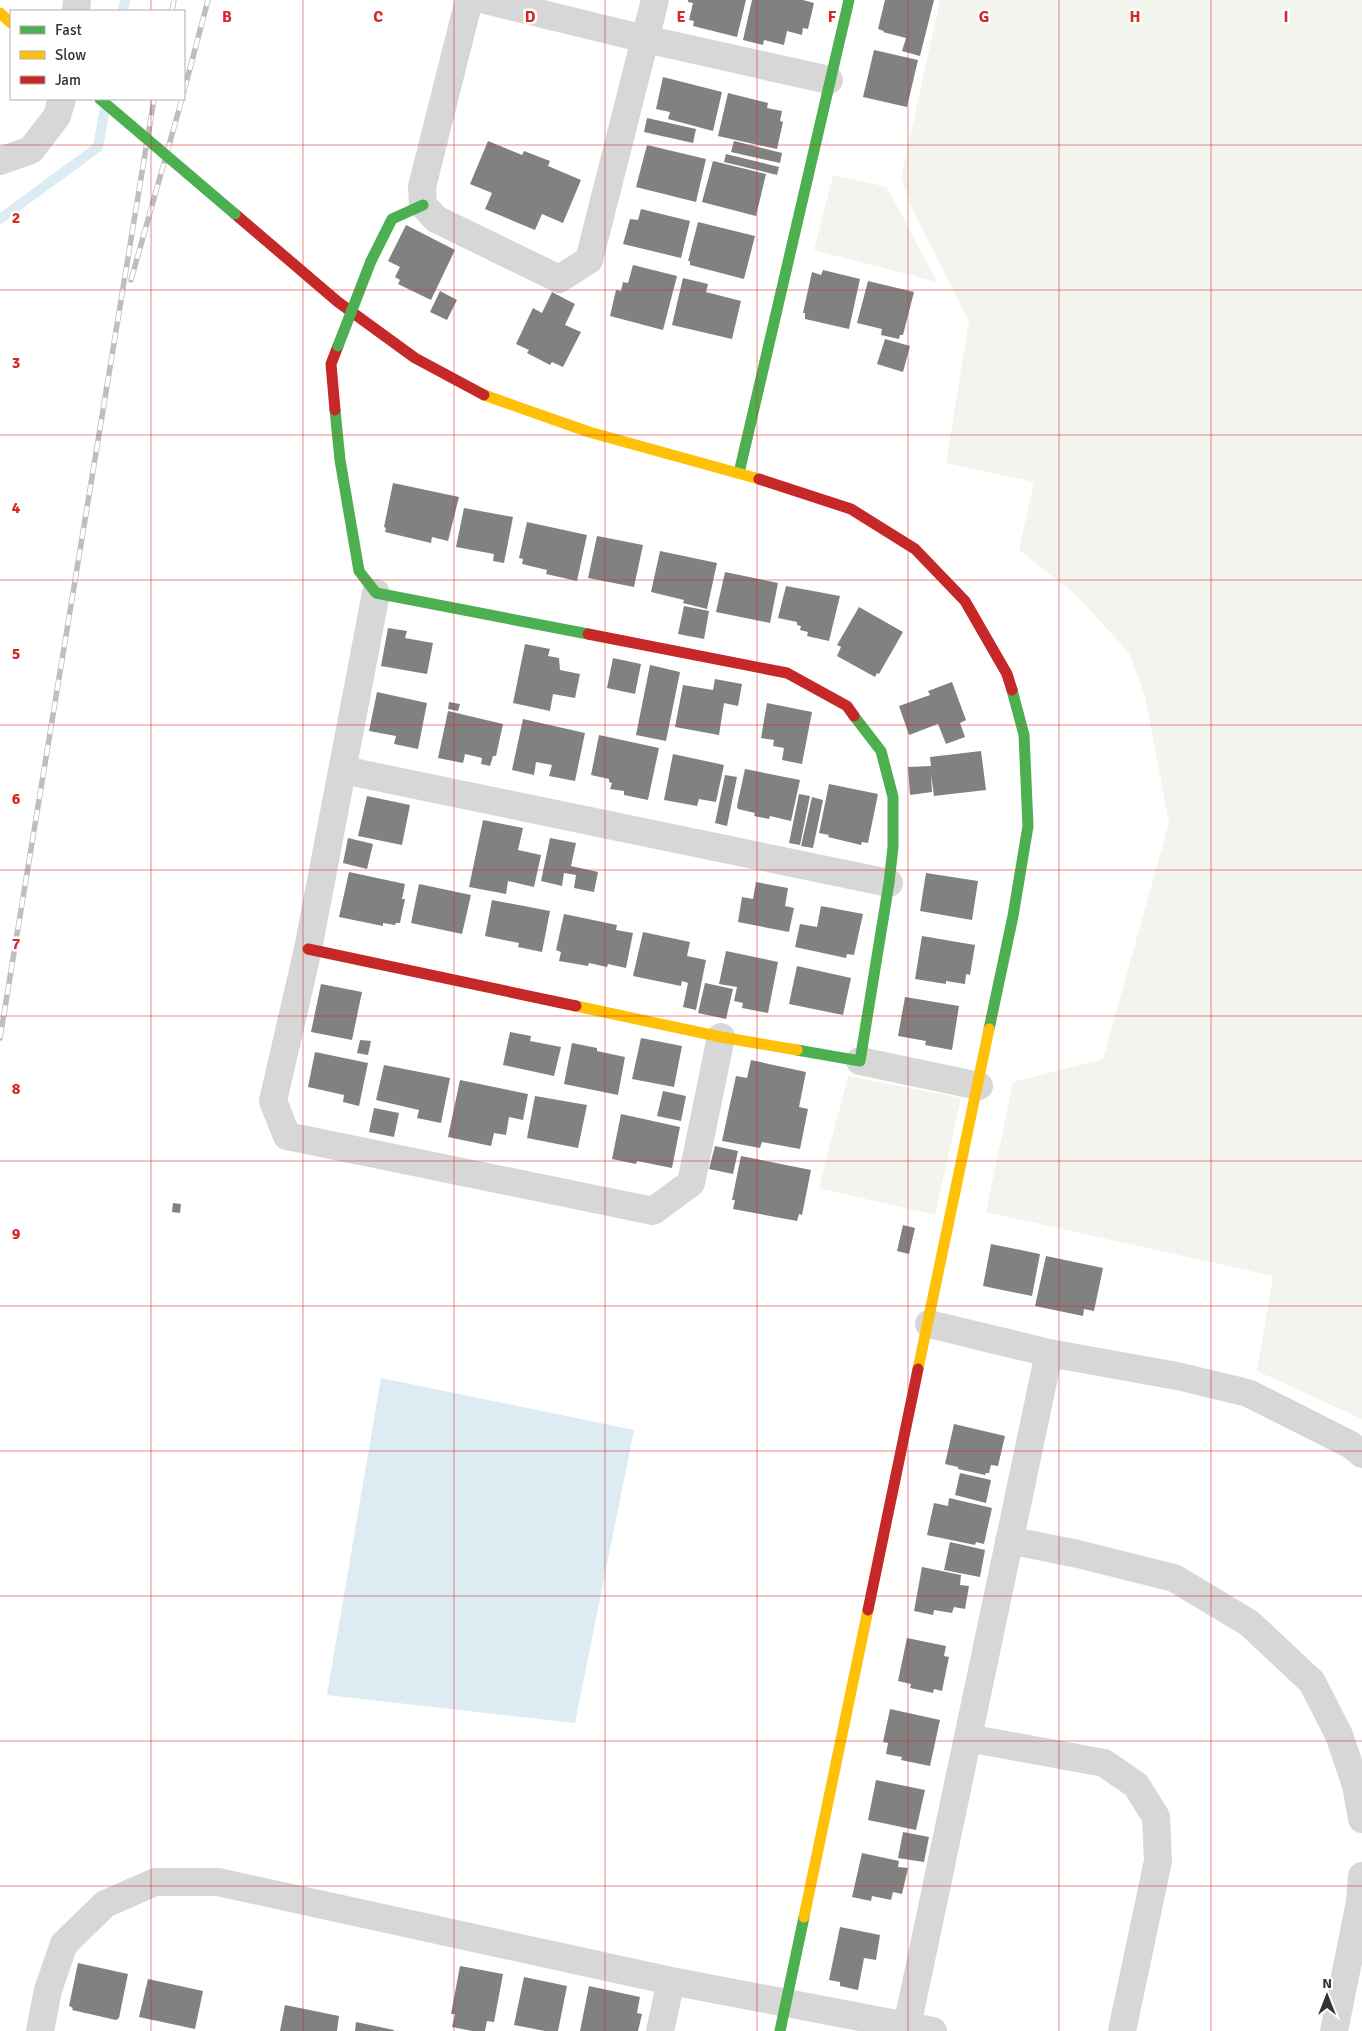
<svg xmlns="http://www.w3.org/2000/svg" width="1362" height="2031" viewBox="0 0 1362 2031" font-family="Signika,sans-serif">
	<style>
		.green { fill: #f1f5ed }
		.water { fill: #ddebf3 }
		.lines { fill: none; stroke-linecap: round; stroke-linejoin: round }
		.stream { stroke: #ddebf3; stroke-width: 10 }
		.building { fill: #818181 }
		.street { stroke: #d7d7d7; stroke-width: 28 }
		.fast { stroke: #4caf50; stroke-width: 11 }
		.slow { stroke: #ffc107; stroke-width: 11 }
		.jam { stroke: #c62828; stroke-width: 11 }
		.rail-casing { stroke: #bebebe; stroke-width: 5.5 }
		.rail { stroke: #fff; stroke-width: 4; stroke-dasharray: 11; stroke-linecap: butt }
		.fast-bridge { stroke: #4caf50; stroke-width: 11 }
		.grid { fill: none; stroke: #d62828; stroke-width: 1; stroke-opacity: 0.55 }
		.grid-label { font-size: 16px; text-anchor: middle; font-weight: bold; fill: #d62828; stroke: #fff; stroke-width: 5; stroke-linejoin: round; paint-order: stroke }
	</style>
	<rect width="100%" height="100%" fill="#fff"/>
	<path class="green" d="M940,0H1362V1419L1257,1371L1273,1276L986,1212L1013,1082L1103,1059L1169,823L1145,696L1129,653L1076,595L1019,550L1034,482L946,463L969,321L913,211L901,178Z
		M833,175L887,187L937,282L814,250Z
		M848,1076L961,1098L935,1215L819,1188Z"/>
	<path class="water" d="M381,1378L634,1430L575,1723L327,1695Z"/>
	<g class="lines">
		<path class="stream" d="M123,11L125,0
			M0,219L98,147L105,108"/>
	</g>
	<path class="building" d="M688,0H746L737,37L693,26L694,21L689,20L693,3L688,2Z
		M752,0H803L814,3L808,29L803,28L802,35L787,31L784,45L764,40L763,45L743,40Z
		M885,0H934L920,56L902,51L906,38L883,32L884,31L878,29Z
		M874,50L918,60L907,107L863,97Z
		M663,77L722,92L713,131L668,119L670,112L656,109Z
		M728,93L768,103L767,108L782,111L780,121L783,122L777,149L718,136Z
		M647,118L696,129L693,143L644,132Z
		M488,141L522,155L524,151L550,161L548,166L581,180L563,223L542,214L535,230L485,209L492,193L470,184Z
		M734,141L782,153L780,163L731,152Z
		M647,145L706,159L696,202L636,187Z
		M726,154L779,167L777,175L724,162Z
		M713,161L766,174L756,216L702,202Z
		M641,209L690,221L681,258L623,244L630,219L638,220Z
		M698,222L755,236L744,279L690,265V261H688Z
		M406,225L455,250L431,300L398,284L400,280L395,277L400,267L388,261Z
		M633,265L677,276L663,330L610,316L616,290L621,291L623,282L628,283Z
		M823,270L860,279L849,329L805,319V313H803L812,272L821,275Z
		M683,278L708,284L706,292L741,301L732,339L672,325Z
		M868,281L914,292L903,335H900L899,339L881,335L882,329L857,323Z
		M440,291L457,300L447,320L430,312Z
		M552,292L575,304L565,325L581,332L563,367L552,362L550,365L527,353L529,350L516,344L533,308L542,313Z
		M885,339L910,346L903,372L877,364Z
		M393,483L459,497L448,541L432,537L431,543L385,532L386,528L384,527Z
		M464,508L513,517L504,563L493,561L494,554L456,547Z
		M527,522L587,535L577,581L546,574L547,570L522,564L523,559L519,558Z
		M597,536L643,545L634,587L588,578Z
		M660,551L717,563L707,609L683,603L684,600L651,592Z
		M725,572L778,583L770,623L716,612Z
		M786,586L840,596L829,641L807,636L808,632L800,630L801,626L797,625V622L778,618Z
		M684,606L709,611L704,639L678,634Z
		M859,607L903,632L879,674L877,673L875,677L837,656L841,647L837,645Z
		M388,628L407,631L405,638L433,643L427,674L381,666Z
		M525,644L550,649L548,656L559,658L560,670L580,674L575,698L553,694L550,711L513,703Z
		M613,658L641,664L635,694L607,688Z
		M650,665L680,672L666,741L636,735Z
		M715,679L742,684L738,706L724,703L719,735L675,727L683,685L713,690Z
		M952,682L966,720L960,723L965,737L946,744L938,724L909,735L899,706L930,695L928,691Z
		M377,692L427,703L418,749L394,744L396,736L369,731Z
		M449,702L460,704L458,711L448,709Z
		M767,703L812,712L802,764L782,760L784,748L773,746L774,740L761,738Z
		M448,711L503,724L496,756H493L490,766L481,764L482,758L465,754L463,763L438,758Z
		M523,719L585,733L575,781L549,776L552,765L536,762L534,775L512,770Z
		M599,735L659,748L648,800L624,795V791L610,789L612,783L609,782V779L591,775Z
		M981,751L986,790L934,796L931,774L932,792L910,795L908,767L931,766L930,757Z
		M673,754L724,765L716,802L699,799L697,806L664,800Z
		M745,769L800,780L791,821L770,816L769,819L754,816L755,813L738,809L737,806Z
		M725,775L737,777L727,826L715,823Z
		M829,784L878,794L868,843L862,842L861,845L828,837L829,835L819,833Z
		M799,794L810,796L800,845L789,843Z
		M367,796L410,805L402,845L358,836Z
		M812,797L823,800L813,848L801,846Z
		M483,820L523,828L518,850L541,855L534,887L508,881L506,894L469,887Z
		M348,838L373,844L367,869L343,863Z
		M550,838L576,843L571,866L598,872L594,892L574,888L576,875L564,873L562,886L541,881Z
		M349,872L405,884L402,899H405L400,923H396L395,925L383,923V926L339,917Z
		M926,873L978,881L972,920L920,911Z
		M756,882L788,888L785,906L794,908L789,932L738,922L742,897L753,899Z
		M419,884L471,895L462,934L411,923Z
		M492,900L550,911L542,952L518,947L519,943L485,936Z
		M821,906L863,914L854,955L847,954L846,958L795,947L800,924L817,927Z
		M564,914L617,925L616,930L633,933L626,968L608,964L607,967L589,963L588,966L559,961L561,952L556,950Z
		M643,932L690,942L687,956L706,960L696,1010L683,1007L688,983L682,981L681,986L633,976Z
		M922,936L975,945L970,975L966,974L965,984L946,981V984L915,979Z
		M726,951L778,962L768,1013L742,1008L743,1003L734,1001L737,987L719,984Z
		M797,966L851,978L843,1015L789,1004Z
		M705,983L733,989L726,1019L698,1013Z
		M321,984L362,992L352,1040L311,1032Z
		M905,997L959,1006L952,1050L925,1045L926,1041L898,1036Z
		M510,1032L531,1036L530,1041L561,1047L554,1076L503,1065Z
		M641,1038L682,1046L674,1087L632,1079Z
		M360,1040L371,1041L368,1055L357,1053Z
		M572,1043L597,1048V1051L625,1057L618,1095L564,1084Z
		M315,1052L368,1063L359,1106L343,1102L344,1095L308,1087Z
		M751,1060L806,1072L799,1107L808,1109L800,1149L762,1142L760,1148L722,1141L736,1076L747,1078Z
		M384,1065L450,1078L441,1123L417,1118L419,1110L376,1100Z
		M460,1080L528,1094L523,1120L509,1117L506,1135L494,1133L491,1146L448,1137Z
		M663,1091L686,1096L681,1121L657,1116Z
		M535,1096L587,1105L578,1148L527,1138Z
		M374,1108L399,1113L394,1137L369,1132Z
		M621,1114L680,1127L672,1168L637,1161L636,1164L612,1159Z
		M715,1146L738,1151L733,1174L709,1169Z
		M741,1156L811,1170L802,1215L799,1214L797,1221L733,1209L735,1200H732Z
		M173,1203L181,1204L180,1213L172,1212Z
		M903,1225L915,1228L909,1254L897,1251Z
		M991,1244L1040,1254L1032,1296L983,1286Z
		M1046,1256L1103,1268L1094,1311L1084,1309L1083,1316L1035,1306Z
		M954,1424L1005,1436L998,1466L991,1465L989,1473H986L985,1475L958,1469V1467L945,1464Z
		M960,1473L991,1480L986,1503L955,1495Z
		M949,1498L992,1508L984,1544L976,1542L975,1545L927,1535L934,1503L948,1506Z
		M950,1542L985,1550L980,1577L944,1570Z
		M922,1567L961,1575L960,1585L969,1586L965,1609L954,1607L952,1613L934,1610L933,1615L914,1611Z
		M907,1638L946,1646L944,1656L949,1657L942,1691L934,1689L933,1693L910,1688L911,1684L898,1681Z
		M890,1709L940,1720L930,1766L901,1760L902,1757L886,1754L888,1743L883,1742Z
		M876,1780L925,1790L916,1830L868,1820Z
		M903,1832L929,1837L924,1862L898,1858Z
		M862,1853L899,1861L898,1867L908,1868L902,1894L893,1892L891,1900L872,1896L871,1901L852,1897Z
		M840,1927L880,1935L876,1960L864,1958L858,1990L840,1986V1982L829,1980Z
		M78,1963L128,1974L119,2018L116,2020L72,2010L73,2008L69,2006Z
		M460,1966L503,1974L494,2022L487,2021L485,2031H472L452,2027L455,2014H451Z
		M524,1977L567,1986L558,2031H545L514,2025Z
		M148,1979L203,1991L195,2029L139,2017Z
		M589,1986L640,1997L637,2013L642,2014L638,2031H580Z
		M285,2005L339,2016L337,2031H280Z
		M356,2022L394,2030V2031H355Z"/>
	<g class="lines">
		<path class="street" d="M469,0L422,187L423,205L436,219L559,279L589,260L655,0
			M485,0L645,39L829,80
			M76,11L77,0
			M0,161L31,150L57,116L62,99
			M376,593L308,949L273,1101L287,1136L653,1211L691,1183L721,1037
			M343,770L889,883
			M860,1061L979,1086
			M929,1324L1049,1353L1177,1376L1248,1393L1351,1445L1362,1454
			M1009,1540L1078,1554L1174,1578L1249,1623L1312,1682L1339,1735L1356,1785L1362,1819
			M968,1738L1104,1763L1136,1785L1156,1817L1158,1861L1122,2031
			M40,2031L48,1990L64,1944L105,1904L155,1882H218L671,1981L933,2031
			M660,2031L671,1981
			M906,2031L1049,1353
			M1334,2031L1360,1902L1362,1876"/>
		<path class="fast" d="M371,261L392,219L423,205
			M335,410L340,460L359,571L376,593L588,634
			M739,473L849,0
			M989,1029L1013,916L1028,826L1024,735L1012,690
			M797,1050L860,1061L889,883L893,847V797L881,751L854,716
			M780,2031L804,1917"/>
		<path class="slow" d="M0,13L11,23
			M484,395L589,432L759,479
			M576,1006L721,1037L797,1050
			M918,1369L989,1029
			M804,1917L868,1610"/>
		<path class="jam" d="M235,214L338,302L415,358L484,395
			M335,410L331,364L338,346
			M759,479L851,509L915,549L965,601L1007,674L1012,690
			M588,634L787,673L847,706L854,716
			M308,949L576,1006
			M868,1610L918,1369"/>
		<defs>
			<path id="rail" d="M172,11L174,0
				M184,91L208,0
				M131,280L182,99
				M0,1038L154,99"/>
		</defs>
		<use href="#rail" class="rail-casing"/>
		<use href="#rail" class="rail"/>
		<path class="fast-bridge" d="M100,99L235,214
			M338,346L371,261"/>
	</g>
	<path class="grid" d="M151,0V11M303,0V2031M454,0V2031M605,0V2031M757,0V2031M908,0V2031M1059,0V2031M1211,0V2031M151,99V2031M0,145H1362M0,290H1362M0,435H1362M0,580H1362M0,725H1362M0,870H1362M0,1016H1362M0,1161H1362M0,1306H1362M0,1451H1362M0,1596H1362M0,1741H1362M0,1886H1362"/>
	<g class="grid-label">
		<text x="227" y="22">B</text>
		<text x="378" y="22">C</text>
		<text x="530" y="22">D</text>
		<text x="681" y="22">E</text>
		<text x="832" y="22">F</text>
		<text x="984" y="22">G</text>
		<text x="1135" y="22">H</text>
		<text x="1286" y="22">I</text>
		<text x="16" y="223">2</text>
		<text x="16" y="368">3</text>
		<text x="16" y="513">4</text>
		<text x="16" y="659">5</text>
		<text x="16" y="804">6</text>
		<text x="16" y="949">7</text>
		<text x="16" y="1094">8</text>
		<text x="16" y="1239">9</text>
	</g>
	<rect x="10" y="10" width="175" height="90" fill="#ffffff" stroke="#adadad"/>
	<rect x="20" y="26" width="25" height="8" fill="#4caf50" stroke="#adadad"/>
	<text x="55" y="35" font-size="15" fill="#333333">Fast</text>
	<rect x="20" y="51" width="25" height="8" fill="#ffc107" stroke="#adadad"/>
	<text x="55" y="60" font-size="15" fill="#333333">Slow</text>
	<rect x="20" y="76" width="25" height="8" fill="#c62828" stroke="#adadad"/>
	<text x="55" y="85" font-size="15" fill="#333333">Jam</text>
	<g transform="translate(1327 1996)" stroke="#ffffff" stroke-width="4" paint-order="stroke">
	<path d="M0-4L9 19L0 12L-9 19Z" fill="#333333"/>
	<text y="-8" font-size="14" font-weight="bold" text-anchor="middle" fill="#333333">N</text>
	</g>
</svg>
